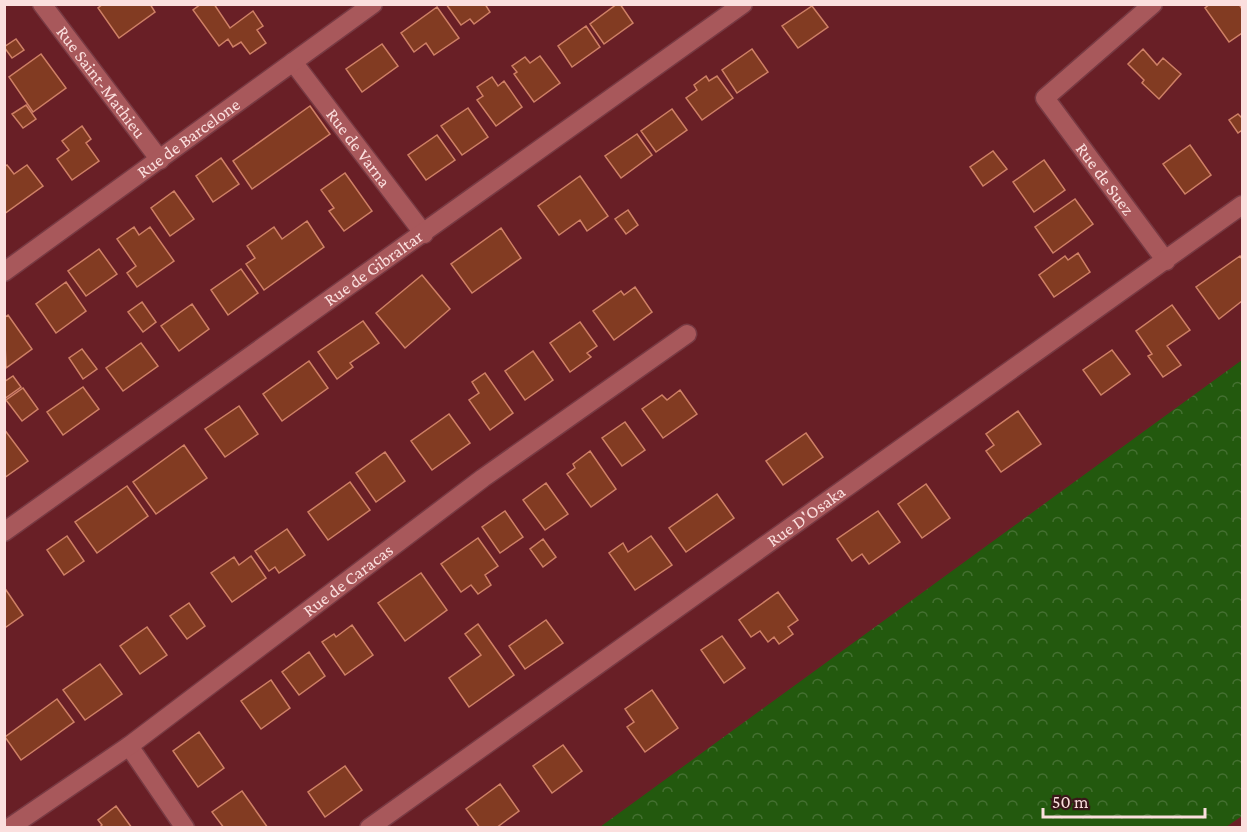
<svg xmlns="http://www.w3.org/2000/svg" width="1247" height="832" viewBox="0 0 1247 832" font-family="'Crimson Pro',serif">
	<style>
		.forest { fill: url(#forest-crowns) }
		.building { fill: #823b22; stroke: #cf8066; stroke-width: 1.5 }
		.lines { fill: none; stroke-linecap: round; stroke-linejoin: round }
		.minor-casing { stroke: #783a43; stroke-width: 21 }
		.minor { stroke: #a8585b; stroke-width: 18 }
		.labels { text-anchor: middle; stroke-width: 4.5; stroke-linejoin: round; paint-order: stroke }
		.street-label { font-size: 18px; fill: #fbdfde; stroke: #391819 }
	</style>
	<defs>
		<pattern id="forest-crowns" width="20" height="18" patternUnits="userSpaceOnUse" patternTransform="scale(1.5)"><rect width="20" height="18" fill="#23590e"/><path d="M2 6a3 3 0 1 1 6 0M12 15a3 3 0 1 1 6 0" fill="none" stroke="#447031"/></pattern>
	</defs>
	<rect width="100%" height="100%" fill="#691f26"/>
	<path class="forest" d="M1242,360V816L1226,827H600Z"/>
	<path class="building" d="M103,4H150L155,12L119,38L98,8Z
		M201,4H214L230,28L253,11L263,26L257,30L266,43L250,54L241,42L233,47L228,39L219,46L193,10Z
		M446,4H485L490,12L474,24L470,19L461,25Z
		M617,4H620L633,23L604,44L590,24Z
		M1210,4H1239L1242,9V33L1229,42L1205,8Z
		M812,6L828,27L798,48L782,26Z
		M437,7L459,38L434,55L426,43L414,52L401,33Z
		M586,26L600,47L572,67L558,46Z
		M16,39L24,50L12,58L4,47Z
		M382,44L398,66L362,92L346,69Z
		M752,49L768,72L737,93L722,70Z
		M1143,49L1157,65L1163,58L1181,74L1159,99L1142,83L1144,80L1128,64Z
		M41,54L66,88L33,112L9,77Z
		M540,56L560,83L534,102L514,74L517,72L512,66L525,57L530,63Z
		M706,76L709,81L717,76L733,98L702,120L686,98L697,90L694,85Z
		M492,77L498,86L504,81L522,107L496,126L477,100L483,96L477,87Z
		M26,105L36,119L23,128L12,114Z
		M310,106L330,134L252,189L233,161Z
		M468,108L488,137L462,155L441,126Z
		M672,109L687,130L656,152L641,131Z
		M1238,114L1242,118V132L1241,131L1238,133L1229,120Z
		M82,126L91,139L86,143L99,161L72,180L57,159L69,150L62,141Z
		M637,134L652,155L621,178L605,156Z
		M437,135L455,160L426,180L408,155Z
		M1190,145L1211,175L1185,194L1163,164Z
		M993,151L1007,169L983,186L970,167Z
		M221,158L239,184L213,202L196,176Z
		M1044,160L1065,190L1034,212L1013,182Z
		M7,165L14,174L27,165L43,186L4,214V167Z
		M345,173L372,211L344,231L329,211L334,208L321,190Z
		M580,176L608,216L587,231L580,220L559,235L538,206Z
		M174,191L194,219L170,236L151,208Z
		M1075,199L1093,224L1053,253L1035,227Z
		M628,210L638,225L626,234L615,219Z
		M307,221L324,247L264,290L246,264L255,258L247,246L274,227L282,239Z
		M134,227L139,235L150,227L174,261L137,287L127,273L136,266L117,239Z
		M501,228L521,258L472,293L451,264Z
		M99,249L117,274L86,296L68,271Z
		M1078,253L1090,272L1054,297L1039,275L1065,256L1068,260Z
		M1240,256L1242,259V301L1219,319L1196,287Z
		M241,269L258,293L228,315L211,290Z
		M422,275L450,309L405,348L376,313Z
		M66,282L86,311L56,333L36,304Z
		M635,287L652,312L614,340L593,311L621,291L624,295Z
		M142,302L156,322L143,332L128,312Z
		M192,304L209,329L179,351L161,326Z
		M1172,305L1190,330L1167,346L1181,365L1163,377L1148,356L1152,354L1136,331Z
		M8,315L32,349L6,368L4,318Z
		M363,321L379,343L350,363L353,367L337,379L318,352Z
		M580,322L597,346L587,353L591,357L570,372L550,343Z
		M141,343L158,366L123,391L106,368Z
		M82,349L97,369L83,379L69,358Z
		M1112,350L1130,374L1101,395L1083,370Z
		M533,351L553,380L525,400L505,371Z
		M309,361L328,388L282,421L263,394Z
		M485,373L513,413L490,430L469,400L479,393L472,382Z
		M13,376L21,387L4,399V382Z
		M83,387L99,409L63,435L47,412Z
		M23,388L38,409L22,421L6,400Z
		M680,390L697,414L663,438L642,409L662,395L667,400Z
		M239,406L258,434L225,457L205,429Z
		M1018,411L1041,444L1001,472L986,451L994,445L986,434Z
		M449,414L470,443L432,470L411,441Z
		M625,422L645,450L622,466L602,438Z
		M4,429L28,461L4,478Z
		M806,433L823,457L783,485L766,461Z
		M184,445L207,478L156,514L133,482Z
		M590,451L616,489L591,507L567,474L575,468L573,464Z
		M385,452L405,481L376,502L356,473Z
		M350,482L370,510L328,540L308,512Z
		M546,483L568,514L545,530L523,500Z
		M926,484L950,518L922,538L898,504Z
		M127,486L148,516L97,553L75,522Z
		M717,494L734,518L686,552L669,528Z
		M505,511L523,537L500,553L482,527Z
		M878,511L900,542L869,564L862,554L852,561L837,539Z
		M287,529L305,555L279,573L275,567L269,571L255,551Z
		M67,536L84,561L64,575L47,550Z
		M651,536L672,565L635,590L609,553L623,543L628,552Z
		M478,538L498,566L485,575L491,585L478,594L471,585L461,592L441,564Z
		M543,539L556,557L543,567L530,549Z
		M251,556L266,578L232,602L211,573L234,557L239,565Z
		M421,573L447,610L405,641L378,603Z
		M4,587L23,615L6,627L4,625Z
		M778,592L798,620L788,627L793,634L779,644L774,637L768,642L760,631L751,637L739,620Z
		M189,603L205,626L187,639L170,616Z
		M546,620L563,643L525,669L509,646Z
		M478,624L514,675L469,707L449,678L481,655L465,634Z
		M352,625L373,655L345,675L322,642L334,634L336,637Z
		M147,627L167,655L140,674L120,646Z
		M722,636L745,668L724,683L701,650Z
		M309,652L325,676L299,695L282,672Z
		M100,664L122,694L85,720L63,690Z
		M271,680L290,708L261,729L241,701Z
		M652,690L678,728L645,752L627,727L634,722L625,709Z
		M57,699L74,722L21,760L5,737Z
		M199,732L224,768L198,787L173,751Z
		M563,745L582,771L552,793L533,766Z
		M345,766L362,790L325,817L308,792Z
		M500,784L519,811L496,828H480L466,809Z
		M242,791L268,828H224L212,812Z
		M116,806L132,828H99L102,825L98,820Z"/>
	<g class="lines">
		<defs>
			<g id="minor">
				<path id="s1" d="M42,4L160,160"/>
				<path id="s2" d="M1153,4L1045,98L1166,261"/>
				<path id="s3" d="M293,62L424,234"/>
				<path id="s4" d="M4,272L373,4"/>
				<path id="s5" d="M4,532L743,4"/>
				<path d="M129,746L185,828"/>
				<path id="s6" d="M9,828L129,746L483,478L687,334"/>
				<path id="s7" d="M369,828L1242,205"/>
			</g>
		</defs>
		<use href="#minor" class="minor-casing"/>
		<use href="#minor" class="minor"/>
	</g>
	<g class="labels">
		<g class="street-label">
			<text dy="6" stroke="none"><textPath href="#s1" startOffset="98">Rue Saint-Mathieu</textPath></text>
			<text dy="6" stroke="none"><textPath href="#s4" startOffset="228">Rue de Barcelone</textPath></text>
			<text dy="6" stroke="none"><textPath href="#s3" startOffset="108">Rue de Varna</textPath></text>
			<text dy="6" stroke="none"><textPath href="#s2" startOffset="244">Rue de Suez</textPath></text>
			<text dy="6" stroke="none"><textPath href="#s5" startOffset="454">Rue de Gibraltar</textPath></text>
			<text dy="6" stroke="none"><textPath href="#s7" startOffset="537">Rue D'Osaka</textPath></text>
			<text dy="6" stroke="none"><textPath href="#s6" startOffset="420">Rue de Caracas</textPath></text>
		</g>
	</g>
	<rect width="1247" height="832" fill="none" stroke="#fbdfde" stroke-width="12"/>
	<path d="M1043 808v9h162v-9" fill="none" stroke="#fbdfde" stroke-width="3"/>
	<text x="1052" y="808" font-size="18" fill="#fbdfde" stroke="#391819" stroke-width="4.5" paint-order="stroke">50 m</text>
</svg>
